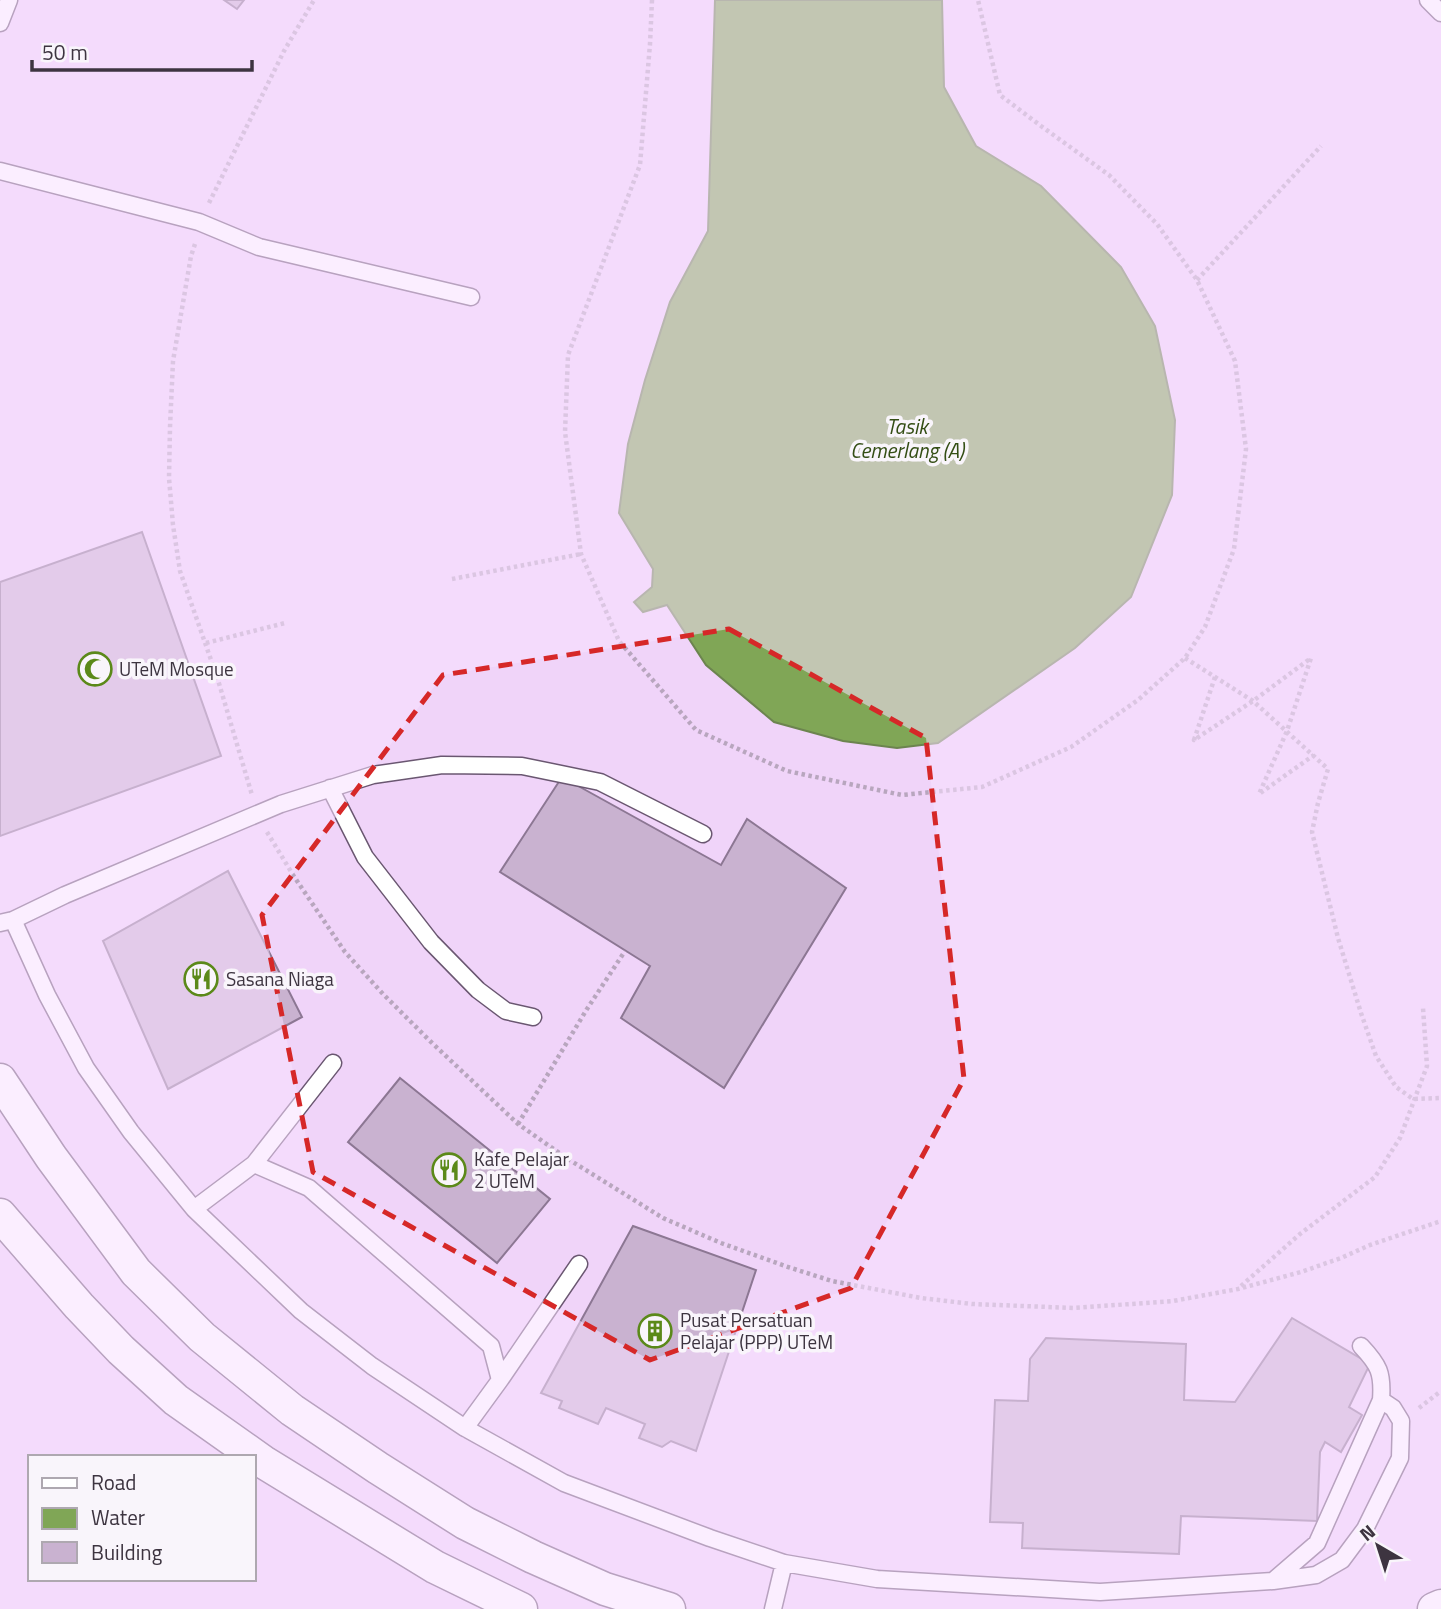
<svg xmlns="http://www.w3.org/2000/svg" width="1441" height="1609" viewBox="0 0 1441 1609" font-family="'Titillium Web',sans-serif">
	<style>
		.built { fill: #f0d4f9; fill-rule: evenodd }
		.water { fill: #80a656; stroke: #6c844f; stroke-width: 2 }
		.building { fill: #c9b2d0; stroke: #8c7793; stroke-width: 2 }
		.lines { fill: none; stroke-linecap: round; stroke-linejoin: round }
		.service-casing { stroke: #6a5771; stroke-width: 19 }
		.minor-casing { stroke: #6a5771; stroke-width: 35 }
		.path { stroke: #b8a6be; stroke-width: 4.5; stroke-dasharray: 3.5 3.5; stroke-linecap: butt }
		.service { stroke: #fff; stroke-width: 16 }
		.minor { stroke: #fff; stroke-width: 32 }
		.marked { fill: none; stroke: #d62828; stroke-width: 5; stroke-dasharray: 14 9; stroke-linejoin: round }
		.labels { text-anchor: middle; stroke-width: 7; stroke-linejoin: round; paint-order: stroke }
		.poi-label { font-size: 19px; fill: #3d3440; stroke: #f9f5fb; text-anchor: start }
		.water-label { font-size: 21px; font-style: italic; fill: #344e15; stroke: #f9f5fb }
	</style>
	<rect width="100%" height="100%" fill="#f7e0ff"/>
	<path class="built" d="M0,0H1441V1609H0ZM30,1457H254V1579H30Z"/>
	<path class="water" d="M715,0H942L944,87L976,146L1041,186L1121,267L1155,326L1175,420L1172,495L1131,597L1075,648L938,743L897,748L843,741L774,722L706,665L667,605L643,612L634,602L652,587L653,569L619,513L628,444L645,380L670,302L708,231Z"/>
	<path class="building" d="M224,0H244L237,9Z
		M142,532L221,756L0,836V582Z
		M562,777L721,865L747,819L846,888L724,1088L621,1018L650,966L500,872Z
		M228,871L302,1017L168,1089L103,941Z
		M400,1078L550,1199L497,1263L348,1142Z
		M633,1226L756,1270L696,1451L671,1441L662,1447L639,1438L645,1424L606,1408L598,1424L559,1408L562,1401L541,1393Z
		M1292,1318L1370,1364L1349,1407L1362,1415L1341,1452L1325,1442L1320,1452L1317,1521L1181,1516L1179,1554L1022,1548L1023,1523L990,1522L995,1400L1028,1401L1030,1359L1046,1338L1186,1344L1184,1400L1235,1402Z"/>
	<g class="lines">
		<defs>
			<path id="service" d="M1428,0L1441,13
				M0,23L9,0
				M0,171L199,222L259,247L471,297
				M330,788L365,857L431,942L478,990L506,1011L533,1017
				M13,920L47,995L86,1068L131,1132L194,1209L301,1311L372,1366L465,1428L564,1483L710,1538L784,1563L877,1579L1100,1592L1273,1581L1316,1575L1342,1560L1365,1529L1400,1458L1401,1421L1393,1408L1381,1400
				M0,923L13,920L65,895L281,804L373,775L442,765L522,766L600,782L703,834
				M254,1164L333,1063
				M194,1209L254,1164L309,1188L491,1346L500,1380L465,1428
				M500,1380L579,1264
				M1273,1581L1317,1543L1381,1400C1383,1373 1379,1365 1361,1346
				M773,1609L784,1563"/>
			<path id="minor" d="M0,1080L51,1157L136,1272L202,1337L292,1410L378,1468L465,1523L533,1557L605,1589L669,1609
				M0,1215L79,1306L121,1350L176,1400L265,1463L435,1567L521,1609
				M1434,1609L1441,1606"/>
		</defs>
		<use href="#service" class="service-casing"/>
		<use href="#minor" class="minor-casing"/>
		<path class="path" d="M652,0L650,44L640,165L568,355L565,432L581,554L619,641L696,730L787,771L902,795L982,787L1071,747L1138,700L1185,658L1205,627L1234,549L1246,449L1235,361L1197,280L1157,224L1109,175L1041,126L1000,95L978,0
			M209,203L284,51L314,0
			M195,244L191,256L173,361L170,427L169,478L173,525L180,571L218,680L252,795
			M1197,280L1321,146
			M452,579L581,554
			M206,643L285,623
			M1185,658L1253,701L1328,769L1318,803L1312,832L1338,938L1361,1013L1376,1056L1396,1087L1413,1099L1441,1098
			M1215,677L1194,740L1253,701L1311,658L1287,731L1259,794L1314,755
			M267,832L293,875L345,952L383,994L430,1041L518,1124L568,1159L663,1218L721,1243L788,1267L832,1281L921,1298L972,1304L1074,1308L1173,1301L1238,1289L1301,1272L1341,1258L1370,1245L1441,1221
			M518,1124L587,1009L625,951
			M1241,1286L1300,1234L1375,1177L1400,1138L1427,1066L1423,1008
			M1419,1408L1441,1391"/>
		<use href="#service" class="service"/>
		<use href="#minor" class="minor"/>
	</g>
	<path d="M0 0H1441V1609H0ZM729,629L926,738L964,1079L851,1288L650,1360L313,1172L262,915L443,675Z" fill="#f7e0ff" fill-opacity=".55" fill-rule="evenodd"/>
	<path class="marked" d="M729,629L926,738L964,1079L851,1288L650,1360L313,1172L262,915L443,675Z"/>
	<defs>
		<symbol id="mosque-ring" viewBox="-11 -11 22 22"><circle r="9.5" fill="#f9f5fb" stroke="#5b8919" stroke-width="1.5"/><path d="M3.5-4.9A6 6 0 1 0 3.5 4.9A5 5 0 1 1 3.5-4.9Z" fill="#5b8919"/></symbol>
		<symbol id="restaurant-ring" viewBox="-11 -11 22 22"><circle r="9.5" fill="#f9f5fb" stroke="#5b8919" stroke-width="1.5"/><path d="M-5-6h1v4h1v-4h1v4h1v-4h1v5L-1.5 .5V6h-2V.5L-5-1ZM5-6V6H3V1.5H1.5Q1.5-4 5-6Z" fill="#5b8919"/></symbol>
		<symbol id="building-ring" viewBox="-11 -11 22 22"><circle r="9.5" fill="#f9f5fb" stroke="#5b8919" stroke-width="1.5"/><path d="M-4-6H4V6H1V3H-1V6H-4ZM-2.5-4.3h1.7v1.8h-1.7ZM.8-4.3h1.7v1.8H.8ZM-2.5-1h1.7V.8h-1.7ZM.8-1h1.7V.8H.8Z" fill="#5b8919"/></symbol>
	</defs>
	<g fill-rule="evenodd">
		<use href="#mosque-ring" x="76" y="650" width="38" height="38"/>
		<use href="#restaurant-ring" x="182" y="960" width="38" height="38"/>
		<use href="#restaurant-ring" x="430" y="1151" width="38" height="38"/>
		<use href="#building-ring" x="636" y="1312" width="38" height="38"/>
	</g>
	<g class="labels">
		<g class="poi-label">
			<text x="119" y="676">UTeM Mosque</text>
			<text x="226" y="986">Sasana Niaga</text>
			<text x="474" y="1166">Kafe Pelajar<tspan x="474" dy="22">2 UTeM</tspan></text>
			<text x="680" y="1327">Pusat Persatuan<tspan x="680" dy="22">Pelajar (PPP) UTeM</tspan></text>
		</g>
		<g class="water-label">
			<text x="907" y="434">Tasik<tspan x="907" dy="24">Cemerlang (A)</tspan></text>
		</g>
	</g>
	<rect x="28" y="1455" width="228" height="126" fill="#f9f5fb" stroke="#aea8b0" stroke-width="2"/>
	<rect x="42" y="1478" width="35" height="10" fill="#ffffff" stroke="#aea8b0" stroke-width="2"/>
	<text x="91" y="1490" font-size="21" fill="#3d3440">Road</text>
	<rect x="42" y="1508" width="35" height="21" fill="#80a656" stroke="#aea8b0" stroke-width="2"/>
	<text x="91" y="1525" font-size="21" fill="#3d3440">Water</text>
	<rect x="42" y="1542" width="35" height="21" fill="#c9b2d0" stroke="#aea8b0" stroke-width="2"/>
	<text x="91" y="1560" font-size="21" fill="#3d3440">Building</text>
	<g transform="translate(1378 1546) rotate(321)" stroke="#f9f5fb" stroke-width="5" paint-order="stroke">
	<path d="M0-5L12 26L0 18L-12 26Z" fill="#3d3440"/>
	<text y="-10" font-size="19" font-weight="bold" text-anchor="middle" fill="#3d3440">N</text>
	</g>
	<path d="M32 60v10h220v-10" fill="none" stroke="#3d3440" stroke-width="3.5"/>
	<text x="42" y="60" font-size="21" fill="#3d3440" stroke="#f9f5fb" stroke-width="5" paint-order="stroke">50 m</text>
</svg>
